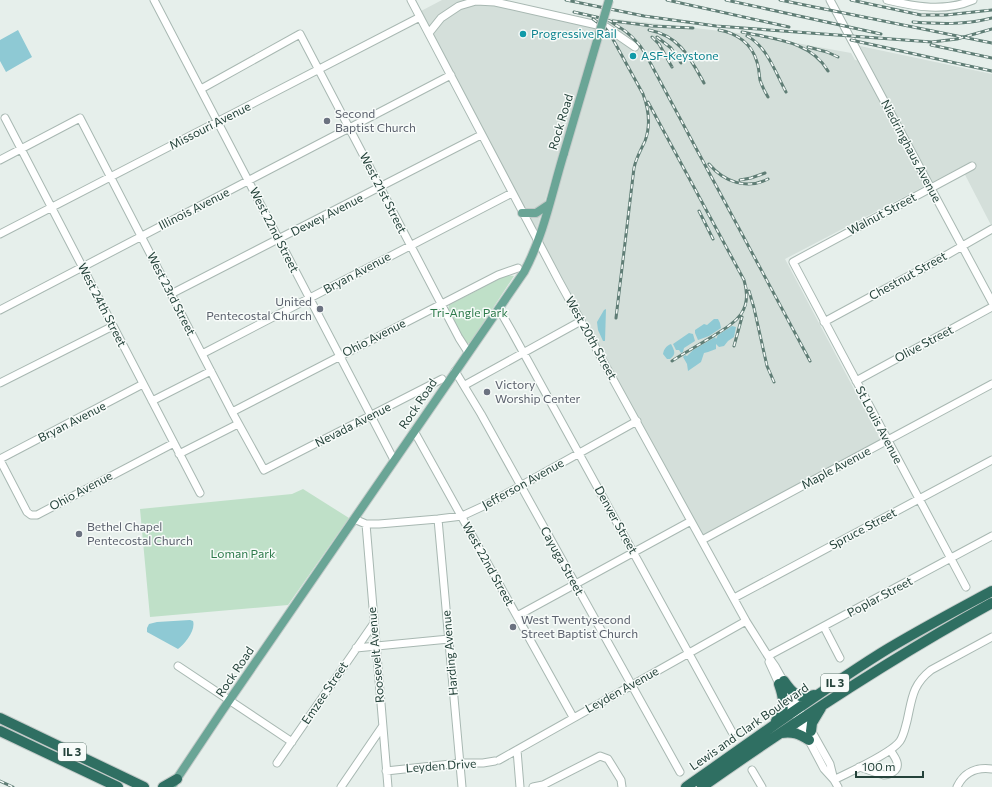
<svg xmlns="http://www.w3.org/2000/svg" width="992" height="787" viewBox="0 0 992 787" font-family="Commissioner,sans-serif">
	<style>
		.built { fill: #d4dfda }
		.green { fill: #bfe0c8 }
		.water { fill: #8ec9d4 }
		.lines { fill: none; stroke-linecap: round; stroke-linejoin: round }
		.minor-casing { stroke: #a8b8b2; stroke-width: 9 }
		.major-casing { stroke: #c2cac8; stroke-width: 10 }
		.highway-casing { stroke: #c2cac8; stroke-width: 12 }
		.minor { stroke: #fff; stroke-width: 7 }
		.major { stroke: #6aa596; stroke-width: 8 }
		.highway { stroke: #2f6f62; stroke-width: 10 }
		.rail-casing { stroke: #5f7d75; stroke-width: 3 }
		.rail { stroke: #f7fbf9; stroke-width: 1.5; stroke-dasharray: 4.5; stroke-linecap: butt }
		.major-bridge-casing { stroke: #c2cac8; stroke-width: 10; stroke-linecap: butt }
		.major-bridge { stroke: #6aa596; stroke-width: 8 }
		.culture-dot { fill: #0f9aa8; stroke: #f7fbf9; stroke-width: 1.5 }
		.worship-dot { fill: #6b7280; stroke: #f7fbf9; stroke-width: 1.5 }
		.labels { text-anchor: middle; stroke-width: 3; stroke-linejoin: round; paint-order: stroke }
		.shield { fill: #f7fbf9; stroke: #637a73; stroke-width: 1 }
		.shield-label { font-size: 11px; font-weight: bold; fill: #24423a }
		.culture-label { font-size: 12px; fill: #0d838f; stroke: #f7fbf9; text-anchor: start }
		.worship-label { font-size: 12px; fill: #5b616d; stroke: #f7fbf9; text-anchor: start }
		.street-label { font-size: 12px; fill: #24423a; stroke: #f7fbf9 }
		.park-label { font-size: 12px; fill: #2d7a4b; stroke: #f7fbf9 }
	</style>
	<rect width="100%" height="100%" fill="#e6efeb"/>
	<path class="built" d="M442,0H502L598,22L536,231L421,11Z
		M607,18L747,34L851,53L855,60L868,62L860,46L992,74V227L961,167L785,259L881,440L703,535L541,240Z"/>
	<path class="green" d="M507,275L514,276L470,343L467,344L464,342L448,310L449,305Z
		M303,489L349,518L288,605L150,617L140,509L292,494Z"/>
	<path class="water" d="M18,30L32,57L6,72L0,61V40Z
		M606,309L605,341H603L598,330L597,322L604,310Z
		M714,319H718L720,323L721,328L709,336L698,340L695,333V330L704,324L707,325Z
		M732,326L736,327L734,337L728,341L724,346L719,347L716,344V349L708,352L704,353L701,362L688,371L687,364L683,357L685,355L687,356L693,350L712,339L715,337L716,339L718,335Z
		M689,333L693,334L695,341L684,348L683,352L681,353L679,350H676L673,344Z
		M671,344C674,350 677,354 670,359H667L663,354C664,349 666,346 671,344Z
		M190,620L193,621C196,630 185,644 178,649L147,632V628L149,624L157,622Z"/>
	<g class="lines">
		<defs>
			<path id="minor" d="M154,0L394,460
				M411,0L559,281L746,621L768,656L775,666L830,764L834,780
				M830,0L992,302
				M887,0C916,7 945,12 973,0
				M429,33L441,18L459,6L476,1L495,2L606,27L635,47
				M201,89L300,34L459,338L468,352
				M5,118L200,493
				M0,160L80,118L232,412L264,470L442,379
				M0,234L420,17
				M171,294L481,135
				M0,310L451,75
				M497,311L503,316L511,330L732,732
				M824,322L931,264L992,229
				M202,354L512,193
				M455,371L481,414L680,772
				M856,381L992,307
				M0,383L113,326
				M465,385L581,321
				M152,401L211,371
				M232,412L463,293L498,275L518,268
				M414,431L573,717
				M179,454L238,424
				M0,459L143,384
				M0,460L27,512L31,515H37L174,443
				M354,519L366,524H379L438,519L462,516L488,504L637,421
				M438,519L462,787
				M366,524L388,787
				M702,540L992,384
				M966,587L793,262L972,166
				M734,598L992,460
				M517,616L691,521
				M824,627L840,658
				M356,648L449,639
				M768,656L992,536
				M769,662L779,684L824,769L834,780L838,787
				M178,666L292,742
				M517,750L520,787
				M499,760L746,621
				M277,763L374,623
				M859,767C867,769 875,773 884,775C887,775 890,774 893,772C902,766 895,757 890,750
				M752,770L762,787
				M386,771L460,763H483L495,761
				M834,780C849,772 891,754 900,741C904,735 905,728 907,721C912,699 912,685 931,670L992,637
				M341,787L382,727
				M533,787L543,785L600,756L608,759L621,780L622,787
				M957,787C964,772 977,767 992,769"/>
			<path id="major" d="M522,213H536L548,205
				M174,783L222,711L524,272C544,235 552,192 564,153"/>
			<path id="highway" d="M784,681C792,693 799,700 814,695
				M0,718L144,787
				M776,721C786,709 784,698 779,684
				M0,731L118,787
				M811,731L812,723L821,708
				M781,733C793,731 799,734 809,740
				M163,787L177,779
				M686,787C751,742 814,695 881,653C917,631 955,611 992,591
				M702,787C796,721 891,658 992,603"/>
		</defs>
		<use href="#minor" class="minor-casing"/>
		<use href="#major" class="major-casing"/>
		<use href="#highway" class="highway-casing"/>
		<use href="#minor" class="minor"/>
		<use href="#major" class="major"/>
		<use href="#highway" class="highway"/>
		<defs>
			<path id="rail" d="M566,0L644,16L716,26L932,42L957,39L992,29
				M667,0L789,27
				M726,0L881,34
				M780,0L992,43
				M851,0L921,15H946L992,10
				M574,12L605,19
				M599,18L610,21L620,28
				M593,19L605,28L613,38
				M613,21L652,26L693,28
				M913,22C940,24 965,25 992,18
				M616,25C628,32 637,40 645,53L810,361
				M649,30C680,36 690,58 704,83
				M719,30C737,33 752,44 757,62C759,68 759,74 760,80C762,86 765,92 768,97
				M742,32C774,39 811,41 828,71
				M610,34L643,94C649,110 651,125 645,141C641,150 636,158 634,168L616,318
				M747,36C767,46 776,74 786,92
				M652,37L659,44L672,67
				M657,37L671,48L681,63
				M851,40L992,71
				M931,45L992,58
				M808,47L827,52L838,57
				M648,102L744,280C754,313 734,323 710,338C697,346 684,353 672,361
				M709,164C724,182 747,190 768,179
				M740,180L751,178L765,173
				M699,211L713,239
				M749,291L754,308L767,366L774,382
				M734,346L742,317
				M0,781L13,787"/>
		</defs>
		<use href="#rail" class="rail-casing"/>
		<use href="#rail" class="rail"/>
		<defs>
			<path id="major-bridge" d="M564,153L609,0"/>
		</defs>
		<use href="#major-bridge" class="major-bridge-casing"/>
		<use href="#major-bridge" class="major-bridge"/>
	</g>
	<g class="culture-dot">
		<circle cx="523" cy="34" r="4"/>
		<circle cx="633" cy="56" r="4"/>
	</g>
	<g class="worship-dot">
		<circle cx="327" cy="121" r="4"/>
		<circle cx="320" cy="309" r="4"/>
		<circle cx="487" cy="392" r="4"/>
		<circle cx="79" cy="534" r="4"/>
		<circle cx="513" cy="627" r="4"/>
	</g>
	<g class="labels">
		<g class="shield">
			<rect x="821" y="674" width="28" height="18" rx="3"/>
			<rect x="58" y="743" width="28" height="18" rx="3"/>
		</g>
		<g class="shield-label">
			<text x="835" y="687">IL 3</text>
			<text x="72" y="756">IL 3</text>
		</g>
		<g class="culture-label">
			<text x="531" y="38">Progressive Rail</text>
			<text x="641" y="60">ASF-Keystone</text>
		</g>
		<g class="worship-label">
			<text x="335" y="118">Second<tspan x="335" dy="14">Baptist Church</tspan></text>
			<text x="312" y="306" text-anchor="end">United<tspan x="312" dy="14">Pentecostal Church</tspan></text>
			<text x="495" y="389">Victory<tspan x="495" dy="14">Worship Center</tspan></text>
			<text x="87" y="531">Bethel Chapel<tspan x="87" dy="14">Pentecostal Church</tspan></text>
			<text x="521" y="624">West Twentysecond<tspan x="521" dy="14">Street Baptist Church</tspan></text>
		</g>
		<g class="street-label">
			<text transform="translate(561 122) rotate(-73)" y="4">Rock Road</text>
			<text transform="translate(210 126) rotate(-27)" y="4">Missouri Avenue</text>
			<text transform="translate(911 151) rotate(62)" y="4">Niedringhaus Avenue</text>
			<text transform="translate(383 193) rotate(63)" y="4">West 21st Street</text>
			<text transform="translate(194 209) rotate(-27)" y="4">Illinois Avenue</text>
			<text transform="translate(882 214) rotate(-28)" y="4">Walnut Street</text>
			<text transform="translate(327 215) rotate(-27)" y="4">Dewey Avenue</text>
			<text transform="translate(274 230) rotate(63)" y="4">West 22nd Street</text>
			<text transform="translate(357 273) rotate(-28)" y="4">Bryan Avenue</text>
			<text transform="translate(908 276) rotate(-29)" y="4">Chestnut Street</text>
			<text transform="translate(171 294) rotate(63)" y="4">West 23rd Street</text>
			<text transform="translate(102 305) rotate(63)" y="4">West 24th Street</text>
			<text transform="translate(374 338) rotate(-27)" y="4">Ohio Avenue</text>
			<text transform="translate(591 338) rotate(61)" y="4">West 20th Street</text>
			<text transform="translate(924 344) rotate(-28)" y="4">Olive Street</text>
			<text transform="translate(418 404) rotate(-56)" y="4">Rock Road</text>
			<text transform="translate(72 422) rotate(-27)" y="4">Bryan Avenue</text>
			<text transform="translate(353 425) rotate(-27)" y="4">Nevada Avenue</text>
			<text transform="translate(879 425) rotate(62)" y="4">St Louis Avenue</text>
			<text transform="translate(836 468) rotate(-28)" y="4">Maple Avenue</text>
			<text transform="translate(523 484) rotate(-29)" y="4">Jefferson Avenue</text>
			<text transform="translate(81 491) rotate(-28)" y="4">Ohio Avenue</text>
			<text transform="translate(616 520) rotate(61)" y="4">Denver Street</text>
			<text transform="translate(863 529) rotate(-28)" y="4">Spruce Street</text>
			<text transform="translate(562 561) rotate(61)" y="4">Cayuga Street</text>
			<text transform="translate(488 564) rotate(61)" y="4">West 22nd Street</text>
			<text transform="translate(880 597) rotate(-28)" y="4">Poplar Street</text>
			<text transform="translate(450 653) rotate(-95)" y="4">Harding Avenue</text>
			<text transform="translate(376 655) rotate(-95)" y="4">Roosevelt Avenue</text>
			<text transform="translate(235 672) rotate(-56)" y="4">Rock Road</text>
			<text transform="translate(622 690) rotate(-29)" y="4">Leyden Avenue</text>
			<text transform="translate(325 693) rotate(-56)" y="4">Emzee Street</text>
			<text transform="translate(749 727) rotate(-35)" y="4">Lewis and Clark Boulevard</text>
			<text transform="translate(441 766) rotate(-4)" y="4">Leyden Drive</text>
		</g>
		<g class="park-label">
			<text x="469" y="317">Tri-Angle Park</text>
			<text x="243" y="558">Loman Park</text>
		</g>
	</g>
	<path d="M856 771v6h67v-6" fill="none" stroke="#24423a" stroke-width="2"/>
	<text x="862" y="771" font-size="12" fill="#24423a" stroke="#f7fbf9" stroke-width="3" paint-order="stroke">100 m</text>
</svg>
